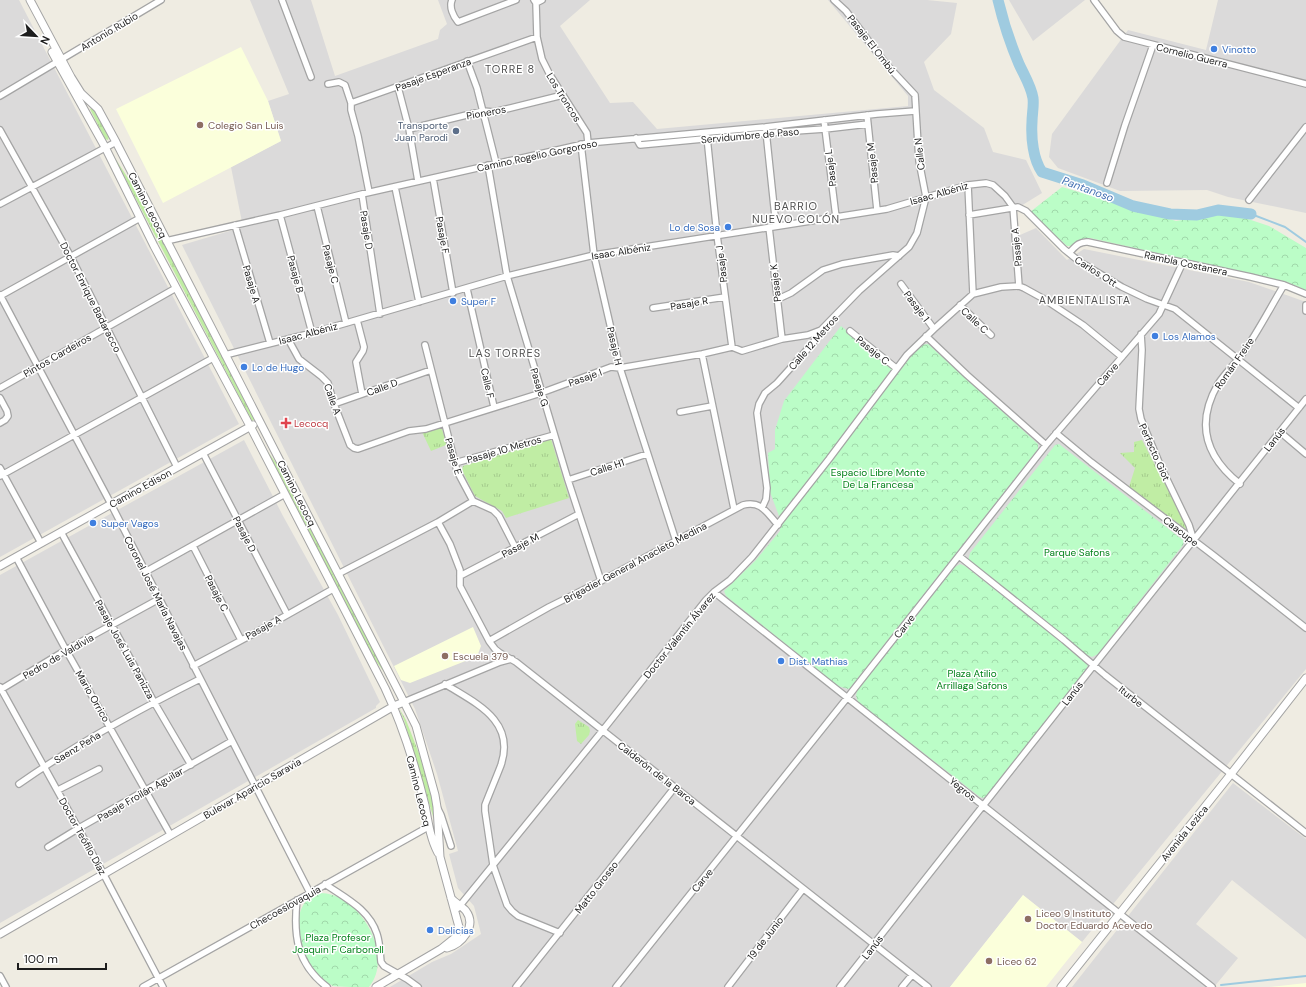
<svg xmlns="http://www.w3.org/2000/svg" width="1306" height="987" viewBox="0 0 1306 987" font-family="'DM Sans',sans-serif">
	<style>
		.residential { fill: #dbdada }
		.education { fill: #fbffdb }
		.grass { fill: url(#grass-tufts) }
		.park { fill: url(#park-crowns) }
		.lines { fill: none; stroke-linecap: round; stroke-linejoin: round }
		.stream { stroke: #9fcbe0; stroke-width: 2 }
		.river { stroke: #9fcbe0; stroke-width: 11 }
		.minor-casing { stroke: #a4a4a4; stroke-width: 8 }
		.tertiary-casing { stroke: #a4a4a4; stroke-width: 9 }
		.minor { stroke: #fff; stroke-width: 5.5 }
		.tertiary { stroke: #fff; stroke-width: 7 }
		.shop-dot { fill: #3f7fe0; stroke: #fff; stroke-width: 1.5 }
		.education-dot { fill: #8d6e63; stroke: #fff; stroke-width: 1.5 }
		.service-dot { fill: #5c6f8a; stroke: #fff; stroke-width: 1.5 }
		.health-dot { fill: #e0444e; stroke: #fff; stroke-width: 1.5 }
		.labels { text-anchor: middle; stroke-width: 3; stroke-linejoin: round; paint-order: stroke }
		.street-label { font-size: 10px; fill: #1d1d1d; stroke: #fff }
		.shop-label { font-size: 10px; fill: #366cbe; stroke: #fff; text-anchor: start }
		.education-label { font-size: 10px; fill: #785e54; stroke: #fff; text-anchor: start }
		.service-label { font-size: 10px; fill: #4e5e75; stroke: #fff; text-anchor: end }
		.health-label { font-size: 10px; fill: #be3a42; stroke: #fff; text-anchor: start }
		.park-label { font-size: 10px; fill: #04821b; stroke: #fff }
		.neighbourhood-label { font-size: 11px; letter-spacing: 1px; fill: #505050; stroke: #fff }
		.water-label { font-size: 11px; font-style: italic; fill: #4370b3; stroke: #fff }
	</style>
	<defs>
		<pattern id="grass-tufts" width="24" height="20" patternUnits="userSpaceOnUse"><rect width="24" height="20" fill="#c0eda4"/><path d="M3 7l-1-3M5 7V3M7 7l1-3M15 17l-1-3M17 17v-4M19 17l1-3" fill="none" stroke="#a5cb8d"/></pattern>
		<pattern id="park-crowns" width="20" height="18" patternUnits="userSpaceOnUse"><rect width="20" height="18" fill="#bbfdc7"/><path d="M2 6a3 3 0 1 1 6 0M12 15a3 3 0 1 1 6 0" fill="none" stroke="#a0d8aa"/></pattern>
	</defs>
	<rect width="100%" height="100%" fill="#efece2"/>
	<path class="residential" d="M0,0H19L239,424L0,557Z
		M250,0H311L335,76L438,39L440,30L447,24L438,0H590L560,26L610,103L633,102L657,129L908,106V96L828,0H927L957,3L951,34L924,62L934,90L984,128L993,152L1026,160L1042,193L1011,212L1013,238L1036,228L1067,260L1084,249L1249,282L1306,302V669L1082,942L1023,895L950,987H390L432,962L451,954L481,934L474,906L458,888L449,854L458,851L437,774L415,709L182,245L243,227L231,167L281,141L268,101L289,94Z
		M1009,0H1085L1033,41Z
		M1218,0H1306V213L1228,197L1207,190L1120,191L1058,168L1049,157L1052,134L1128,30L1206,50Z
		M244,440L283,516L338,615L380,702L376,706V708L0,923V575Z
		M1233,783L1306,839V939L1232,880L1196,924L1238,958L1214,987H1072Z"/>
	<path class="education" d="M241,47L268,101L281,141L163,203L116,109Z
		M473,627L481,646L478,654L473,658L410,683L401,680L394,666Z
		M1023,895L1082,942L1061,968L1046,987H950Z
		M1306,983V987H1269Z"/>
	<path class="grass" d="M94,107L109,137L108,140L105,139L90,109Z
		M113,155L137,192L255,419L252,421Z
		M438,428L442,429L446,443V445L431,451L422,432Z
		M256,429L268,452L282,471L398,697H397L384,672L372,656Z
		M551,439L569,498L506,518L502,511L475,496L462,470L463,466Z
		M1142,440L1186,524L1187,528V530L1129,487L1135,468L1120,453L1134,452V442Z
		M399,708L406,720L420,756L434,806L435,823L404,720Z
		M578,720L589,727L590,731L589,735L581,744L577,741L575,724Z"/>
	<path class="park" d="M1062,187L1176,221L1219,214L1242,217L1269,226L1306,248V290L1287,282L1090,238L1083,239L1070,246H1067L1030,212Z
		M841,326L898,373L920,345L928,344L1038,444V449L850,688L848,689L838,686L726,596L724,591L755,561L780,531L779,516L770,492L768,453L775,449V430L784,401Z
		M1059,444L1184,541L1183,545L1098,654L1092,657L1085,654L968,561L970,553L1055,445Z
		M960,564L965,566L1086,662L1088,665L1086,670L986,796L983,798L980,797L858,702L856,696L857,691L955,567Z
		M321,893C360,894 395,955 369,987C360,987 340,987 333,986C323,981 314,972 308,963C296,943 290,899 321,893Z"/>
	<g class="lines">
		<path class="stream" d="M1251,214L1285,227L1306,242
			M1221,985L1306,976"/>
		<path class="river" d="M998,0C1003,21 1010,43 1019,64C1024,75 1031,86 1033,98C1034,106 1032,114 1032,122C1031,138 1033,159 1042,172L1083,185L1133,206L1170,214L1197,215L1218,210L1251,214"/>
		<defs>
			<path id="minor" d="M282,0L311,77
				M452,0C449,7 453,16 458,22L516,0
				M534,0L536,3L537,37L542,59L550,75L587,133L588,143
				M1094,0L1117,31L1124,37L1306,84
				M536,3L542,0
				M467,61L477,88L496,163
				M328,84L339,82L345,85L351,103V110L358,136L369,192
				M398,87L409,129L418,181
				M0,96L161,0
				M351,103L537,37
				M867,115L877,210
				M824,120L836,217
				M409,129L483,111L494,112L563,95
				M0,130L71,257L177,467
				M766,131L776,226
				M707,137L717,235L732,347
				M636,138L640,145L766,133L825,129L868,124
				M581,144L594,255L620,368L676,541
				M488,165L507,276L568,480L601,581
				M433,178L453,293
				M1107,183L1125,125L1153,45
				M968,185L973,294
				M395,187L419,302
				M362,194L380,314
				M1249,200L1306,127
				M0,204L116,142
				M317,206L346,323
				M280,215L312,333
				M969,215L1018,207L1026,211L1064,249L1080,262L1122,287L1147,299L1175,309L1299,408
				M235,225L270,343
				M769,227L782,339
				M166,241L280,215L362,194L588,143L765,127L877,114L915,111
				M1069,253C1075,247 1079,241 1088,242L1251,277L1284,285L1306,294
				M901,284L934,329
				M467,289L494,407
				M0,295L111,504L310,893
				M0,296L140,218
				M776,300L791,293L823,270L842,264L893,255L899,256
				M960,305L991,335
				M1306,305V311
				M653,308L725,297
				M357,320L364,347L363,351L356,362L362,394
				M850,331L896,368
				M1141,334L1142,350L1139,409L1141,419L1161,467L1189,525L1194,541
				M926,336L967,375L1046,445
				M288,339L299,359L321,376L328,383L334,404L350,445L354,448L358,449L409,431L426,429L541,393L611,367L620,368L702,354L732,347L742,351L782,339L808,335L821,330
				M425,345L457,471L473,501L493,510L499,516L515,547
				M702,354L734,509
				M225,355L312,333L507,276L594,255L887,209L968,185L986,183L993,185L1005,196L1013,207L1019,286
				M0,388L176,288
				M0,398L7,411L8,416L5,420L0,423
				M334,404L431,370
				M680,412L712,406
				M1280,432L1306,454
				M1056,433L1091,462L1213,555L1306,628
				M203,453L287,614
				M455,463L554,435
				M0,468L41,543
				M0,476L213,358
				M568,480L647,454
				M1240,484C1206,457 1195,424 1218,384C1225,373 1235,364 1243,353C1258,332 1270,308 1284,285
				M762,508L766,499L767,488L757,413L759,404L765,393L777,383L813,343L821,330L859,291L909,247L917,233L926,197L919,161L915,95L886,64L846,11L834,0
				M438,522L450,544L460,570V586L489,641L495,649L500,653L516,662L928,987
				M61,532L154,702L191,765
				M193,546L241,640
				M959,556L1064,640L1105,675L1306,833
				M16,557L66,650L170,834
				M145,572L285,494
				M338,574L438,522L473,501
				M460,576L579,514
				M714,592L1212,987
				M489,641L549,607L601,581L743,505C761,500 767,513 778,525
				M193,666L255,633L333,589
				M445,684C475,703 516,720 501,765C496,778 490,792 485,805V811L493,865L507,905L512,911L518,916L560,933
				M0,687L103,873L163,987
				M0,690L66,650L159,599
				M404,702L500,662L512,659
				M19,784C76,744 138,710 200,679
				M58,790L99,769
				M437,807L441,815L451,846
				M48,847L79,828L232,741
				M325,884C345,898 369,909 377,934C380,943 380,953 381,962L384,966L407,979L418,987
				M297,900C293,936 297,964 327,987
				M458,908L603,730L706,600L714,592L730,580L752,557L829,459L907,355L934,329L973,294L1001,287L1019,286L1024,288L1044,299L1083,325L1122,357
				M0,976L6,987
				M143,987L428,827
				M516,987L675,787
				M616,987L847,698L1046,445L1159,314L1183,262
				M728,987L803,889
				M840,987L1094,665L1306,399
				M902,987L912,975"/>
			<path id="tertiary" d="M30,0L71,77L81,93L98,109L116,142L404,702L416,726L435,795L437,807L440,857L459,927L456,937L441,949L376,987
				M52,52L105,147L154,246L250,426L385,688C403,726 415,765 425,805C428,821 430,838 438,853
				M0,566L253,425
				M0,934L394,706L404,702
				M447,948C462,944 477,926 466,911C462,906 455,903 451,898
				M1061,987L1231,774L1306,678"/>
		</defs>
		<use href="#minor" class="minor-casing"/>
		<use href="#tertiary" class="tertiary-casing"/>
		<use href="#minor" class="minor"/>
		<use href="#tertiary" class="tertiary"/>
	</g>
	<g class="shop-dot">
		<circle cx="1214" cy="49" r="4"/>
		<circle cx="728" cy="227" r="4"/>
		<circle cx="453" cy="301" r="4"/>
		<circle cx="1155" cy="336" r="4"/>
		<circle cx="244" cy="367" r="4"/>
		<circle cx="93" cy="523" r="4"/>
		<circle cx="781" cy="661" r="4"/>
		<circle cx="430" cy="930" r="4"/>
	</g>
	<g class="education-dot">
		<circle cx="200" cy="125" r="4"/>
		<circle cx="445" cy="656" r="4"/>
		<circle cx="1028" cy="919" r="4"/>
		<circle cx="989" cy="961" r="4"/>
	</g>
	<circle class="service-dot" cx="456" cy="131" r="4"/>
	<path class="health-dot" d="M284 417h4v4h4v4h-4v4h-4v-4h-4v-4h4z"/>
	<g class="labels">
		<g class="street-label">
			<text transform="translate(109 31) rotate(-31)" y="4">Antonio Rubio</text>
			<text transform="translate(872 44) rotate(52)" y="4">Pasaje El Ombú</text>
			<text transform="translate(1192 55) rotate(14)" y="4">Cornelio Guerra</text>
			<text transform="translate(433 74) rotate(-20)" y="4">Pasaje Esperanza</text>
			<text transform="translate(564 97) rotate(58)" y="4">Los Troncos</text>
			<text transform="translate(486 112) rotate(-10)" y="4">Pioneros</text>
			<text transform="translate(750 135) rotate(-5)" y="4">Servidumbre de Paso</text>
			<text transform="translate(919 154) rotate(-96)" y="4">Calle N</text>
			<text transform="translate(537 155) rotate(-12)" y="4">Camino Rogelio Gorgoroso</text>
			<text transform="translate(872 163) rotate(-96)" y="4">Pasaje M</text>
			<text transform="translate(830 168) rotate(-97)" y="4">Pasaje L</text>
			<text transform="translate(939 193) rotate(-16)" y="4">Isaac Albéniz</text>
			<text transform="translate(148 205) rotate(63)" y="4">Camino Lecocq</text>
			<text transform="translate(367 230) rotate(81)" y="4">Pasaje D</text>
			<text transform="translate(443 235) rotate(80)" y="4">Pasaje F</text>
			<text transform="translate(1016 247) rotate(-95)" y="4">Pasaje A</text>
			<text transform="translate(621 251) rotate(-9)" y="4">Isaac Albéniz</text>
			<text transform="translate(1186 263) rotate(12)" y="4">Rambla Costanera</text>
			<text transform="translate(331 264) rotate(76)" y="4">Pasaje C</text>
			<text transform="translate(721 264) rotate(-97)" y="4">Pasaje J</text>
			<text transform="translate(1096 271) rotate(32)" y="4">Carlos Ott</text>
			<text transform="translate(296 274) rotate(75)" y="4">Pasaje B</text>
			<text transform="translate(775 283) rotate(-96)" y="4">Pasaje K</text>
			<text transform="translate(252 284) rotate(74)" y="4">Pasaje A</text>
			<text transform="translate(91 297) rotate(63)" y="4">Doctor Enrique Badaracco</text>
			<text transform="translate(689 303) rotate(-10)" y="4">Pasaje R</text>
			<text transform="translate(917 306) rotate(53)" y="4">Pasaje 1</text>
			<text transform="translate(975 320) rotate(43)" y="4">Calle C</text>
			<text transform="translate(308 333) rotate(-15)" y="4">Isaac Albéniz</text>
			<text transform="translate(813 342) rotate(-49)" y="4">Calle 12 Metros</text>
			<text transform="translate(615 346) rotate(77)" y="4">Pasaje H</text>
			<text transform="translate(873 350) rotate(39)" y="4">Pasaje C</text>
			<text transform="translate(57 355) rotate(-30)" y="4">Pintos Cardeiros</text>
			<text transform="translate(1234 363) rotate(-55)" y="4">Román Freire</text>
			<text transform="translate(1107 374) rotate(-49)" y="4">Carve</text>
			<text transform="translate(585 377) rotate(-20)" y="4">Pasaje I</text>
			<text transform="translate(488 383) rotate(77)" y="4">Calle F</text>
			<text transform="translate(382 387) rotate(-20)" y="4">Calle D</text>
			<text transform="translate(540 387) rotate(73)" y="4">Pasaje G</text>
			<text transform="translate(333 399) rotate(70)" y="4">Calle A</text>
			<text transform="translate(1274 439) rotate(-52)" y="4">Lanús</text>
			<text transform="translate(504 449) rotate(-16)" y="4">Pasaje 10 Metros</text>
			<text transform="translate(1155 452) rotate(66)" y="4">Perfecto Giot</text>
			<text transform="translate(454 456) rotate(74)" y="4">Pasaje E</text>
			<text transform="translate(607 467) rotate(-18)" y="4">Calle H1</text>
			<text transform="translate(140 488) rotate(-29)" y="4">Camino Edison</text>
			<text transform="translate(297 493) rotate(63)" y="4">Camino Lecocq</text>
			<text transform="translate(1181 531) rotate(38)" y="4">Caacupe</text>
			<text transform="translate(245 534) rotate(63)" y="4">Pasaje D</text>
			<text transform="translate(520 545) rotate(-28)" y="4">Pasaje M</text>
			<text transform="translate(635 562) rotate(-28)" y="4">Brigadier General Anacleto Medina</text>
			<text transform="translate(156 593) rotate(63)" y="4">Coronel José María Navajas</text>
			<text transform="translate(217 593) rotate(63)" y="4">Pasaje C</text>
			<text transform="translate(904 626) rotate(-52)" y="4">Carve</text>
			<text transform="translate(263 627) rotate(-29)" y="4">Pasaje A</text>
			<text transform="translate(679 635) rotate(-51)" y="4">Doctor Valentín Álvarez</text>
			<text transform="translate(125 649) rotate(61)" y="4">Pasaje José Luis Panizza</text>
			<text transform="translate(58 656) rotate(-30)" y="4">Pedro de Valdivia</text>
			<text transform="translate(1072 693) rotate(-52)" y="4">Lanús</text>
			<text transform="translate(93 696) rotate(60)" y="4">Mario Orrico</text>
			<text transform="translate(1131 696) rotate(38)" y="4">Iturbe</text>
			<text transform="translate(77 747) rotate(-31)" y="4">Saenz Peña</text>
			<text transform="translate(657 773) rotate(38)" y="4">Calderón de la Barca</text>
			<text transform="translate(252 788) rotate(-30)" y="4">Bulevar Aparicio Saravia</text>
			<text transform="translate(963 789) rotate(39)" y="4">Yegros</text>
			<text transform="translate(419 791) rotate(76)" y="4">Camino Lecocq</text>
			<text transform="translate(140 794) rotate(-30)" y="4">Pasaje Froilán Aguilar</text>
			<text transform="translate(1184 833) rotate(-51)" y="4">Avenida Lezica</text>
			<text transform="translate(83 836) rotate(61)" y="4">Doctor Teófilo Díaz</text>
			<text transform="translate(702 880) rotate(-51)" y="4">Carve</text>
			<text transform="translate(596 887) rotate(-52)" y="4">Matto Grosso</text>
			<text transform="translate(285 907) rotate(-29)" y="4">Checoeslovaquia</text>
			<text transform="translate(765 938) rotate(-52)" y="4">19 de Junio</text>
			<text transform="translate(872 947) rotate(-52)" y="4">Lanús</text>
		</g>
		<g class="shop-label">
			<text x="1222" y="53">Vinotto</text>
			<text x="720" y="231" text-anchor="end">Lo de Sosa</text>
			<text x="461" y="305">Super F</text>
			<text x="1163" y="340">Los Alamos</text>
			<text x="252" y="371">Lo de Hugo</text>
			<text x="101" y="527">Super Vagos</text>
			<text x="789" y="665">Dist. Mathias</text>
			<text x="438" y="934">Delicias</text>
		</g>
		<g class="education-label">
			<text x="208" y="129">Colegio San Luis</text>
			<text x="453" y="660">Escuela 379</text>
			<text x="1036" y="917">Liceo 9 Instituto<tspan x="1036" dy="12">Doctor Eduardo Acevedo</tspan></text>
			<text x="997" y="965">Liceo 62</text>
		</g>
		<g class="service-label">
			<text x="448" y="129">Transporte<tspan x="448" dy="12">Juan Parodi</tspan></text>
		</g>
		<g class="health-label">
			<text x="294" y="427">Lecocq</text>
		</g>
		<g class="park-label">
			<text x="878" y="476">Espacio Libre Monte<tspan x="878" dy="12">De La Francesa</tspan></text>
			<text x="1077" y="556">Parque Safons</text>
			<text x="972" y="677">Plaza Atilio<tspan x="972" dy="12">Arrillaga Safons</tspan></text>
			<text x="338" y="941">Plaza Profesor<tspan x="338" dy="12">Joaquin F Carbonell</tspan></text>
		</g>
		<g class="neighbourhood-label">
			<text x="510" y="73">TORRE 8</text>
			<text x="796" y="210">BARRIO<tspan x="796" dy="13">NUEVO COLÓN</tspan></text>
			<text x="1085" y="304">AMBIENTALISTA</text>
			<text x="505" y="357">LAS TORRES</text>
		</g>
		<g class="water-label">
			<text transform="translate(1088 189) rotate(20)" y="4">Pantanoso</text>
		</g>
	</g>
	<g transform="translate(36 36) rotate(115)" stroke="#ffffff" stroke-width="3" paint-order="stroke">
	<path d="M0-3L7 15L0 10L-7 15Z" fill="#1d1d1d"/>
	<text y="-6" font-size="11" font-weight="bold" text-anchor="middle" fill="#1d1d1d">N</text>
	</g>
	<path d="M18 963v6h88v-6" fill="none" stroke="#1d1d1d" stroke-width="2"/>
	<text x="24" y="963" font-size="12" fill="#1d1d1d" stroke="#ffffff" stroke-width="3" paint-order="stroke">100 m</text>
</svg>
